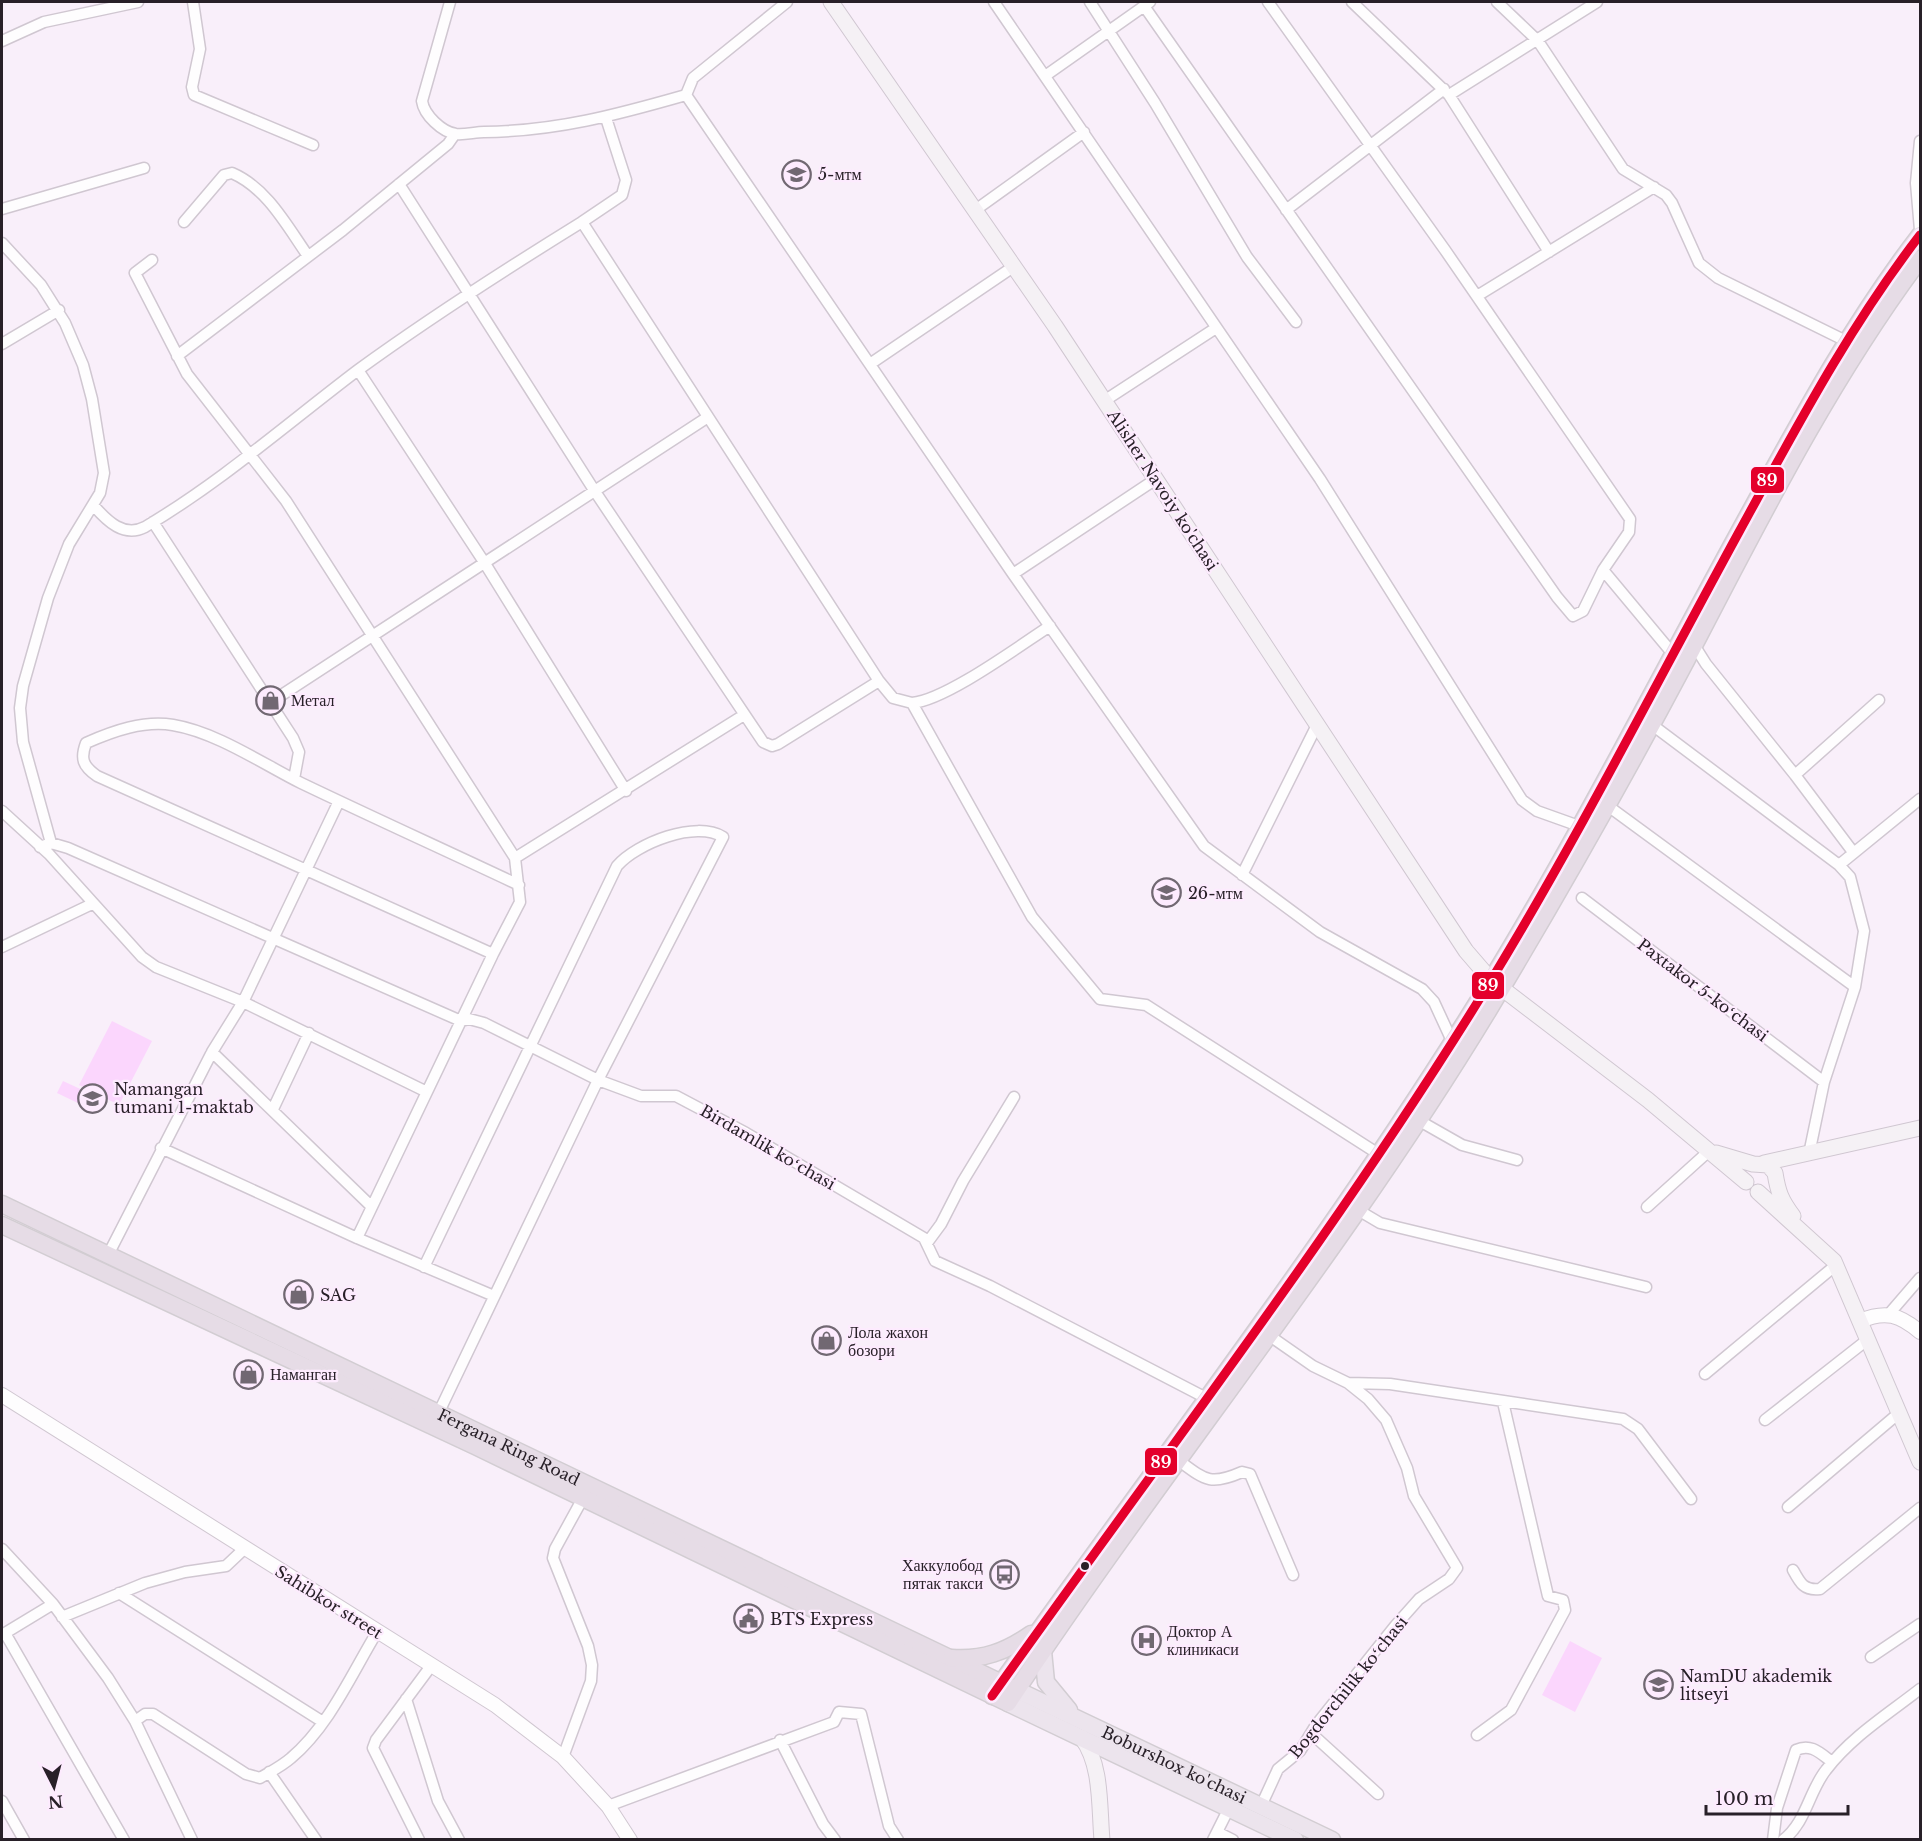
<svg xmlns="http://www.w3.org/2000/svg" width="1922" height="1841" viewBox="0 0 1922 1841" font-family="'Libre Baskerville',serif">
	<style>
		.green { fill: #fbd6fd }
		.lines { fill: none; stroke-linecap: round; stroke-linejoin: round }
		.minor-casing { stroke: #d0c7d1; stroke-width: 13 }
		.tertiary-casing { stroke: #d0c7d1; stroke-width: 16 }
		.secondary-casing { stroke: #d0c7d1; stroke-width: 17 }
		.primary-casing { stroke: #d2cdd2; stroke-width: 19 }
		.trunk-casing { stroke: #d2cdd2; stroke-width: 19 }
		.minor { stroke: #fefdfe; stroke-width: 10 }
		.tertiary { stroke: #fefdfe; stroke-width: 14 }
		.secondary { stroke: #f5f1f5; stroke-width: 15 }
		.primary { stroke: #ece4ed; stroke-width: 16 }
		.trunk { stroke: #e6dce6; stroke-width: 16 }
		.bus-1-casing { stroke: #fdebfe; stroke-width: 14 }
		.bus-1 { stroke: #e4002b; stroke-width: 9 }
		.bus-dot { fill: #282028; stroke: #fdebfe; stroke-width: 2 }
		.labels { text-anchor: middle; stroke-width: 4.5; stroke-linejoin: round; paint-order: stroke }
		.poi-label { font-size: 16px; fill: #282028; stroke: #fdebfe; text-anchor: start }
		.street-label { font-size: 16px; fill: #282028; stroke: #fdebfe }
		.line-badge { stroke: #fdebfe; stroke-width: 2 }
		.badge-label { font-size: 16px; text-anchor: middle; font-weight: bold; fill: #fff }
	</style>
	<rect width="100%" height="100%" fill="#f9effa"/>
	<path class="green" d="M112,1021L152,1041L119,1105L79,1085Z
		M63,1081L89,1093L82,1105L57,1093Z
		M1570,1641L1602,1658L1575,1712L1542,1695Z"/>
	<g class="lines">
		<defs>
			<path id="minor" d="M193,2L200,49L192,87L194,95L313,145
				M450,2L422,101C424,115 442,132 456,134C465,135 475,132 484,132C557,131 616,115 686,95L693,78L787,2
				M994,2L1320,479L1522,800L1537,811L1579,826
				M1090,2L1155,103L1247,257L1296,322
				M1268,2L1445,250L1630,519L1629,532L1603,570L1673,654
				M1352,2L1449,95L1549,252
				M1497,2L1538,41L1623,169L1666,195L1672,203L1699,263L1718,278L1848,342
				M1144,6L1557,597L1573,616L1583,611L1603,570
				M2,41L44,22L138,2
				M1045,76L1150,2
				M686,95L1013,574L1204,846L1320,932L1422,989L1434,1002L1452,1041
				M1449,95L1597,2
				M1920,141L1916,183L1920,230
				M399,184L594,490L763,742L772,746L778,744L879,681L893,698L912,703
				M2,209L144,168
				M1286,210L1444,89
				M974,211L1084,132
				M184,222L224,175L232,173C267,188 287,226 308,256
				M582,222L622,195L626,180L606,118
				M2,243L41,285L65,323L83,365L92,399L104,473L100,493L69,544L48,598L23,686L20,708L23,742L51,843
				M152,260L135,273L187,374L286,501L515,858L520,902L493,954L357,1238
				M1477,296L1654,187
				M2,344L59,310
				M177,356L343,230L448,144L455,134
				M870,364L1013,267
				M358,370L484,562L626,791
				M1104,401L1216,328
				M94,506C107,521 124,538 145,527C221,482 288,423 358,370C431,317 506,269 582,222L879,681
				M153,522L293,738L299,752L294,779
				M1013,574L1156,479
				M1050,626C1019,646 946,700 912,703L1032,917L1100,999L1146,1005L1380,1155
				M1694,645L1706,664L1795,775L1879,700
				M271,702L708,417
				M1651,724L1839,865L1850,877L1864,931L1855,987L1824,1082L1809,1154
				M1795,775L1853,852
				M1608,806L1855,987
				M2,811L49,854L142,957L156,967L243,1002L427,1092
				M40,847L51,843L68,848L461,1021L469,1019L484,1023L598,1080L641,1096H676L746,1133L924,1238L935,1261L990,1286L1210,1400
				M515,858L744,715
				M1839,865L1920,799
				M1242,875L1317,725
				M1582,898L1824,1082
				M2,947L92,904
				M493,954L97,776C83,766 80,759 86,743C113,731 144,720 173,725C216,732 263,764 301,783C374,818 447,851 519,885
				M212,1052L372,1207
				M273,1109L309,1033
				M1418,1120L1462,1145L1517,1160
				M161,1148L357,1238L494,1296
				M1647,1207L1709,1151
				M1358,1210L1380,1223L1646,1287
				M927,1243L941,1224L963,1181L1014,1097
				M108,1255L212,1052L243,1002L339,801
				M424,1267L617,866C637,843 696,820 723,837L598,1080L438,1414
				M1889,1314L1920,1278
				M1705,1374L1836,1265
				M1348,1383L1390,1384L1623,1419L1638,1429L1691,1499
				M1765,1420L1867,1340
				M1178,1460C1205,1480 1210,1486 1242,1472L1250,1474L1293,1575
				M1788,1507L1899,1413
				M2,1549L53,1604L2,1635
				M1793,1570C1800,1583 1804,1591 1820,1589L1920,1508
				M119,1593L323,1722
				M53,1604L108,1678L135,1721L192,1840
				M62,1617L145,1583L185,1572L226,1566L244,1549
				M5,1633L124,1840
				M1871,1657L1920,1624
				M406,1699L438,1801L459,1840
				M135,1721L145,1714H153L246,1774L260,1778C270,1772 282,1766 291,1758C329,1726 351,1675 377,1632
				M1312,1734L1378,1794
				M1477,1735L1511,1710L1565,1610L1563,1600L1548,1596L1503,1402
				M780,1740L823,1824L835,1840
				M563,1757L591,1681L592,1665L588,1646L553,1558L555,1549L583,1498
				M269,1772L316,1840
				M2,1801L24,1840
				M608,1806L834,1722L839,1712L861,1714L889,1826L898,1840
				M1261,1806L1278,1769L1300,1751L1316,1725L1395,1626L1419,1599L1449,1579L1457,1568L1414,1496L1407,1468L1386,1420L1368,1399L1348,1383L1313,1366L1270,1336
				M1217,1832L1233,1840
				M419,1840L373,1748L376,1740L431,1666
				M1213,1840L1229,1808
				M1773,1840L1777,1808L1796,1750C1811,1743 1820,1753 1832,1762
				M1783,1840C1806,1823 1809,1791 1826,1770C1851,1737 1888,1714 1920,1689"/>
			<path id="tertiary" d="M1860,1321C1886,1310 1900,1315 1920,1332
				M2,1395L495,1705L563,1757L608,1806L630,1840"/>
			<path id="secondary" d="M831,2L1055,326L1466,951L1491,980L1648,1100L1746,1182
				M1716,1153L1753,1164L1768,1165L1775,1173C1778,1192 1781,1200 1793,1216
				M1764,1163L1920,1128
				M1758,1192L1834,1261L1920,1462
				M1082,1738C1102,1765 1099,1806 1102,1840"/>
			<g id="primary">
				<path d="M1043,1651L1046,1682L1069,1710"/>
				<path id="s1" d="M1017,1690L1332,1840"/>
				<path d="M1008,1703L1295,1840"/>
			</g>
			<g id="trunk">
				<path id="s2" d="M2,1204L1010,1687"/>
				<path d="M2,1225L475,1446L1008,1703C1163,1469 1342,1252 1488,1011C1557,896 1624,778 1687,659C1758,523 1828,382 1920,259"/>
				<path d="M952,1658C983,1660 1005,1652 1031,1634"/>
				<path d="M992,1696C1160,1459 1338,1230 1490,982C1579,836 1657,682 1739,532C1795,430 1849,327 1920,235"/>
			</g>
		</defs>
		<use href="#minor" class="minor-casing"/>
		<use href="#tertiary" class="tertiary-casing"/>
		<use href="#secondary" class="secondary-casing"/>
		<use href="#primary" class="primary-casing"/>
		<use href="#trunk" class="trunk-casing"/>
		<use href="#minor" class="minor"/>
		<use href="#tertiary" class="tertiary"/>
		<use href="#secondary" class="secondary"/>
		<use href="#primary" class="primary"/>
		<use href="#trunk" class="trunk"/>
		<defs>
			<path id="bus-1" d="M992,1696C1160,1459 1338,1230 1490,982C1579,836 1657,682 1739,532C1795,430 1849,327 1920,235"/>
		</defs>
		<use href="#bus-1" class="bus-1-casing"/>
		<use href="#bus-1" class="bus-1"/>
	</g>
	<defs>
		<symbol id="school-ring" viewBox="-11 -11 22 22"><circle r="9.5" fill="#fdebfe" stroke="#716872" stroke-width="1.5"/><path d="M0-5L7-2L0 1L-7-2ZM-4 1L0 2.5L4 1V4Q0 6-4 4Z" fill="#716872"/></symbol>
		<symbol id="shop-ring" viewBox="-11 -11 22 22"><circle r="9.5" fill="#fdebfe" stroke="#716872" stroke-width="1.5"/><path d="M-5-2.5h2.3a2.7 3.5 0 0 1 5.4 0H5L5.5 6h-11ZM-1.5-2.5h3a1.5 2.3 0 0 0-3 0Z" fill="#716872"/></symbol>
		<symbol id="bus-ring" viewBox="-11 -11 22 22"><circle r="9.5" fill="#fdebfe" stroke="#716872" stroke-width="1.5"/><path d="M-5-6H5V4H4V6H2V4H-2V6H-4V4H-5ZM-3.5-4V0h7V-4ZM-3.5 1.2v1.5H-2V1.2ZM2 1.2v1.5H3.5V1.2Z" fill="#716872"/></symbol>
		<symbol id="civic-ring" viewBox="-11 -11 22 22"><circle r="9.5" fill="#fdebfe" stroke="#716872" stroke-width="1.5"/><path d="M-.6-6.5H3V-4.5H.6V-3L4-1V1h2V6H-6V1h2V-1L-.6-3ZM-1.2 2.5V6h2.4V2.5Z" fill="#716872"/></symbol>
		<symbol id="hospital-ring" viewBox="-11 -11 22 22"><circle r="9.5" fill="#fdebfe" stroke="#716872" stroke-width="1.5"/><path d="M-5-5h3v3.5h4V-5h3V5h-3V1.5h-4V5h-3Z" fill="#716872"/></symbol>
	</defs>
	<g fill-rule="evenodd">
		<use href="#school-ring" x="780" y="158" width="33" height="33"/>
		<use href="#shop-ring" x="254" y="684" width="33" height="33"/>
		<use href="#school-ring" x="1150" y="876" width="33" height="33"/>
		<use href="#school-ring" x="76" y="1082" width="33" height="33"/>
		<use href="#shop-ring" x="282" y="1278" width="33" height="33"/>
		<use href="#shop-ring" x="810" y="1324" width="33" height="33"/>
		<use href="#shop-ring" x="232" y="1358" width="33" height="33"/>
		<use href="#bus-ring" x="988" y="1558" width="33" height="33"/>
		<use href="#civic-ring" x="732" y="1602" width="33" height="33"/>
		<use href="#hospital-ring" x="1130" y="1624" width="33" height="33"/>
		<use href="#school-ring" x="1642" y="1668" width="33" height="33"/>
	</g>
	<circle class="bus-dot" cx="1085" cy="1566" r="5"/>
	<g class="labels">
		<g class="poi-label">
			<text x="818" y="180">5-мтм</text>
			<text x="291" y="706">Метал</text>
			<text x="1188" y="899">26-мтм</text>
			<text x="114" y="1095">Namangan<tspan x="114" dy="18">tumani 1-maktab</tspan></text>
			<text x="320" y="1301">SAG</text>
			<text x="848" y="1338">Лола жахон<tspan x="848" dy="18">бозори</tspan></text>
			<text x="270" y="1380">Наманган</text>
			<text x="983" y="1571" text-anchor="end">Хаккулобод<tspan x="983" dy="18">пятак такси</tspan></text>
			<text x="770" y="1625">BTS Express</text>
			<text x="1167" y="1637">Доктор А<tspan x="1167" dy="18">клиникаси</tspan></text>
			<text x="1680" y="1682">NamDU akademik<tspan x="1680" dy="18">litseyi</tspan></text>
		</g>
		<g class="street-label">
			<text transform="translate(1163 490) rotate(57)" y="6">Alisher Navoiy ko'chasi</text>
			<text transform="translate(1703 990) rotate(37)" y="6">Paxtakor 5-koʻchasi</text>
			<text transform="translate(768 1147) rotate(30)" y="6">Birdamlik koʻchasi</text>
			<text dy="6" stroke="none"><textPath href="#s2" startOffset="562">Fergana Ring Road</textPath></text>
			<text transform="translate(329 1602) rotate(32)" y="6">Sahibkor street</text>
			<text transform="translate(1348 1687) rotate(-51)" y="6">Bogdorchilik koʻchasi</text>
			<text dy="6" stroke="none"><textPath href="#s1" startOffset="174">Boburshox ko'chasi</textPath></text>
		</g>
	</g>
	<g class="line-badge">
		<rect x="1750" y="466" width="35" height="28" rx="6" fill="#e4002b"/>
		<rect x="1471" y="971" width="34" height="29" rx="6" fill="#e4002b"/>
		<rect x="1144" y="1447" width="34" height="29" rx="6" fill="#e4002b"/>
	</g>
	<g class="badge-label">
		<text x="1767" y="486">89</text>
		<text x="1488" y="991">89</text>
		<text x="1161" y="1468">89</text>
	</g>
	<rect width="1922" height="1841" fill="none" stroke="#282028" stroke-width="6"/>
	<g transform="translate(54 1787) rotate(174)" stroke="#fdebfe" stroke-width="4.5" paint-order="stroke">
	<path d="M0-4.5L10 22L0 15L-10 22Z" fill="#282028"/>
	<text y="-9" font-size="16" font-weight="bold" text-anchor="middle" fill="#282028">N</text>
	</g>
	<path d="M1706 1805v9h142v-9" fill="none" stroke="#282028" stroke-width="3"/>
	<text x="1715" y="1805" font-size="18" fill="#282028" stroke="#fdebfe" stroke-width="4.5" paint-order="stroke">100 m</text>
</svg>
